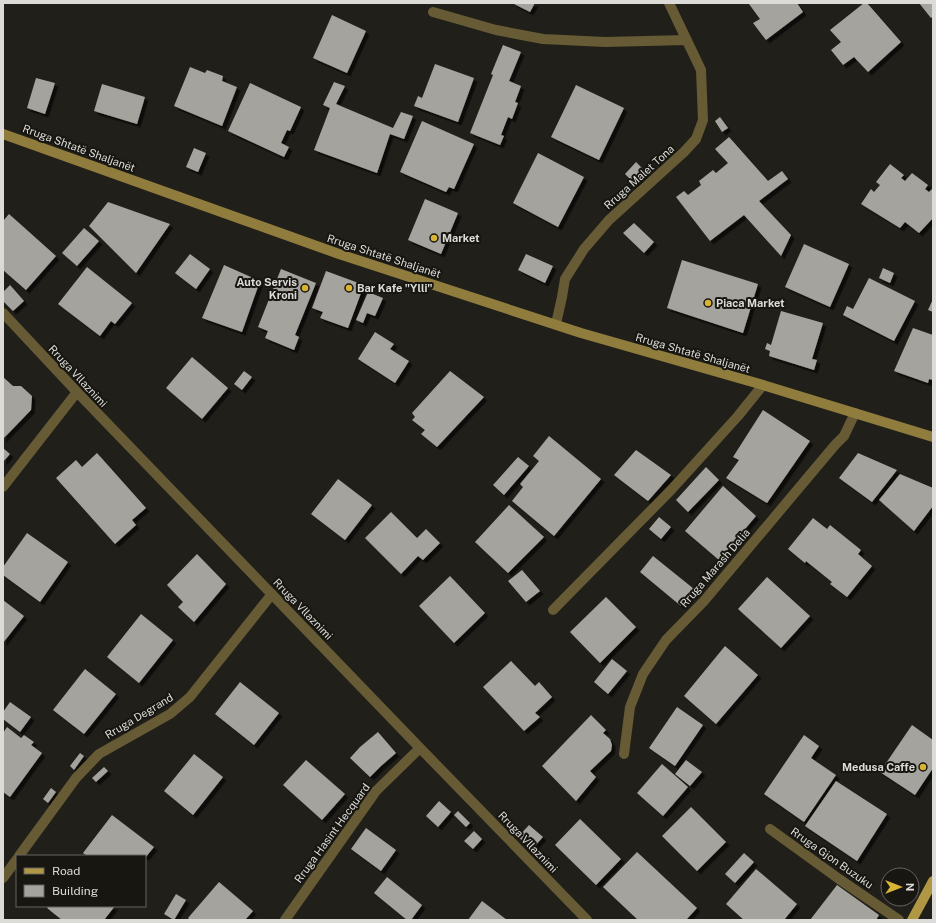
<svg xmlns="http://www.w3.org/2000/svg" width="936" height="923" viewBox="0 0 936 923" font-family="'Public Sans',sans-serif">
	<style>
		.building { fill: #a5a39d; filter: url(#shadow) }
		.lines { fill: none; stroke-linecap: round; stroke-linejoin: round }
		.service { stroke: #675b35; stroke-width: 10 }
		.minor { stroke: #675b35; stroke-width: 10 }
		.secondary { stroke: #907d3e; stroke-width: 10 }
		.primary { stroke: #b09743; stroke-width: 10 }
		.poi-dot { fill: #d7b434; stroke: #171611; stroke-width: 1.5 }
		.labels { text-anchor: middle; stroke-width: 4; stroke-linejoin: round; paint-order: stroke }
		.street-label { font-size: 11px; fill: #dcdbd8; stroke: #171611 }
		.poi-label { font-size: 11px; font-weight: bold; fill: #dcdbd8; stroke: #171611; text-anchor: start }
	</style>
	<defs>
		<filter id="shadow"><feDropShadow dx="3.5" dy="3.5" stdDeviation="0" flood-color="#0009"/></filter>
	</defs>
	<rect width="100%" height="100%" fill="#201f1a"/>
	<path class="building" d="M512,3H535L530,12Z
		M750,3H797L803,12L766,40L753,23L760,19L749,4Z
		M864,3H867L901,42L868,72L854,57L843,65L831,50L841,42L830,30Z
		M919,3H933V16L931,18Z
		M332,15L366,31L347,73L313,58Z
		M503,45L521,52L509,81L521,86L515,102L518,103L512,119L508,117L501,135L504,136L500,145L470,133L493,75L491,74Z
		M435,64L474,78L458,122L414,106L418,96L422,98Z
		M190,67L205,73L207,70L223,76L222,81L237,87L222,126L174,106Z
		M36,78L55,83L45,114L27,108Z
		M334,82L345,86L336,104L393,128L401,112L413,116L404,139L390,134L377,173L314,150L330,108L323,105Z
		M250,83L301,107L290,131L287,130L281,143L289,147L284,157L228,131Z
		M102,84L145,97L137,124L94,111Z
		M576,85L624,108L599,160L551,137Z
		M720,117L728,128L722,132L715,121Z
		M422,121L474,144L454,189L449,187L446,192L400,172Z
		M729,137L768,181L782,171L788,179L759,201L791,235L781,256L744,215L710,241L676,197L684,191L688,195L701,185L699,181L713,170L716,173L728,163L715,149Z
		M194,148L206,153L198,172L186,167Z
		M538,153L584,177L558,227L513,203Z
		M636,162L646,172L635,184L625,174Z
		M890,164L904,175L901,178L905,181L912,173L928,185L925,189L929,192L933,188V218L919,233L905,222L900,228L861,204L871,189L874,192L880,185L876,182Z
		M425,199L458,213L441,254L408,240Z
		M108,202L170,224L136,273L89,226Z
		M9,214L56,256L26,290L3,270V221Z
		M634,223L654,242L644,253L623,233Z
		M84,228L99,241L77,266L62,253Z
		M804,244L849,264L830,307L785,287Z
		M190,254L210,269L196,289L175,273Z
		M526,254L553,266L545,283L518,270Z
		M682,260L758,284L743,333L667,308Z
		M224,265L260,281L242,332L202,318Z
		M87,267L132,303L115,324L111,321L100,336L58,304Z
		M883,268L894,273L890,283L879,278Z
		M281,269L316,283L295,335L299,337L294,350L265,338L268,331L258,327Z
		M326,271L364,285L348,328L320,318L323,312L312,308Z
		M869,278L915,301L894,341L843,315L847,306L853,309Z
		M10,285L24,301L13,311L3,301V292Z
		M368,292L383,298L375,316L367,313L363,323L356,320Z
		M933,299V312L928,310Z
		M781,311L823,323L812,359L817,360L814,370L769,356L770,351L765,349L767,343L771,345Z
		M913,328L933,335V380L929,379L928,383L894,371Z
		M375,332L394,344L390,349L409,361L395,383L358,359Z
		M192,357L228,388L202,419L166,388Z
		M244,371L252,377L242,390L234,384Z
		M450,371L484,397L437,447L421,434L425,430L412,420L415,417L412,413Z
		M3,377L13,386H21L32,396L31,410L3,439Z
		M763,410L810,441L767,503L726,478L739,460L733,457Z
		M549,436L601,479L554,536L512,501L523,487L520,484L539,461L533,456Z
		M3,448L10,454L3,462Z
		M636,450L671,475L648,501L614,475Z
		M97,453L146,508L132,520L136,525L115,544L56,478L76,460L82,467Z
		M858,453L897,470L872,502L839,478Z
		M518,457L529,466L504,495L493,485Z
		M706,467L719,480L688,512L676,500Z
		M900,474L933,488V506L914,531L879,500Z
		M338,479L372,505L345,540L311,514Z
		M723,486L756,516L719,560L685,531Z
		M509,505L544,537L508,573L475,542Z
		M391,512L417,538L426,529L440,543L423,560L418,556L401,574L365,538Z
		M659,517L671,527L661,539L649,529Z
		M813,518L827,529L830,525L861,550L858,554L872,566L847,597L830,584L832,582L806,561L805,563L788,549Z
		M27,533L68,562L40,602L3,575V567Z
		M197,554L226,584L194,622L178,607L183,602L167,585Z
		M653,556L694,589L681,606L640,572Z
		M522,570L540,591L526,602L508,581Z
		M450,576L485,613L454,643L419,606Z
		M767,577L810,616L781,648L738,609Z
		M606,597L636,627L600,663L570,632Z
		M3,600L24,616L3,643Z
		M141,614L173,640L139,683L107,657Z
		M725,646L758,675L716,724L684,696Z
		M612,659L627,671L608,694L594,682Z
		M511,661L535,686L539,682L552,697L535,713L540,717L524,731L483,687Z
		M85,669L116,694L84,734L53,710Z
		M240,682L279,713L254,745L215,714Z
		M10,702L31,717L20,732L3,719V712Z
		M677,707L703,725L675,766L649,748Z
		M591,715L606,730L603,733L610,739L612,745L611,751L590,771L596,777L576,801L542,766Z
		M912,725L933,740V768L915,795L880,772Z
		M7,727L21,738L24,735L34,742L31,745L42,753L10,797L3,792V733Z
		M378,732L396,753L381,766L370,777L350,758L360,747Z
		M804,735L819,746L811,758L836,775L804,822L764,794Z
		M80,753L84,756L74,770L70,766Z
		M194,754L223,777L193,815L164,791Z
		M306,760L345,794L322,820L283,785Z
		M686,760L702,772L690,786L675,774Z
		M662,764L688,787L663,816L637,793Z
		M104,767L108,771L96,782L92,778Z
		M836,781L887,814L857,861L805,826Z
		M51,788L56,792L48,803L43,799Z
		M439,801L451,812L438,827L426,816Z
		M691,807L726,842L697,871L662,836Z
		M458,811L470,823L466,827L454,815Z
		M112,815L154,847L145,858V856H87L83,853Z
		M580,819L621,859L596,885L555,845Z
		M529,825L543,837L532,849L518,837Z
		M366,828L396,850L381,871L351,849Z
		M474,831L482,839L473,849L464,841Z
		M637,852L697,908L686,920H638L603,887Z
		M744,853L754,862L735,883L725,874Z
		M756,869L797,904L784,920H744L726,904Z
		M387,877L422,905L411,920H407L374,893Z
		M219,882L253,911L245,920H190L188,918Z
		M837,885L879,915L876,920H810Z
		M176,894L186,900L174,920L164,914Z
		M482,901L507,920H468Z
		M49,906H115L104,920H62L47,908Z"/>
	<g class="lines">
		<path class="service" d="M770,829L839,879L899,920"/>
		<path class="minor" d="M433,12L496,30L543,39L605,42L687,40
			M3,313L77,392L420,748L587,920
			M556,324L562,297L565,279L584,249L609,220L684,152L696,139L703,120L701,70L669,3
			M3,487L77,392
			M553,610L672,489L738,416L763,385
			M624,754L630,707L643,674L666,640L704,601L835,445L844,436L855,413
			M19,856L76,778L99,754L170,714L190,697L272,594
			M3,878L17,859
			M285,920L376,791L420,748"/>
		<path class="secondary" d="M3,134L339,254L581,333L763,385L933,437"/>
		<path class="primary" d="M912,920L933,881"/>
	</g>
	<g class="poi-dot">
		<circle cx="434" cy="238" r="4"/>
		<circle cx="305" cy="288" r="4"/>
		<circle cx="349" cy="288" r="4"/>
		<circle cx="708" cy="303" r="4"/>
		<circle cx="923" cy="767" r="4"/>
	</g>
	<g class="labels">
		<g class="street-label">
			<text transform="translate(79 148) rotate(20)" y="4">Rruga Shtatë Shaljanët</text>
			<text transform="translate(639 177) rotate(-42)" y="4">Rruga Malet Tona</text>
			<text transform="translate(384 256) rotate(18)" y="4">Rruga Shtatë Shaljanët</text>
			<text transform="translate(693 353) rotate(16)" y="4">Rruga Shtatë Shaljanët</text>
			<text transform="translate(78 376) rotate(47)" y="4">Rruga Vllaznimi</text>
			<text transform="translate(715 568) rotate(-49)" y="4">Rruga Marash Delia</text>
			<text transform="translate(303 609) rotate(46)" y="4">Rruga Vllaznimi</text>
			<text transform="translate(139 716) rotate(-31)" y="4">Rruga Degrand</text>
			<text transform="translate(332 833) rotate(-54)" y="4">Rruga Hasint Hecquard</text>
			<text transform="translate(528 842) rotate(46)" y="4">Rruga Vllaznimi</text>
			<text transform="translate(832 858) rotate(35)" y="4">Rruga Gjon Buzuku</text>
		</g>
		<g class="poi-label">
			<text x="442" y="242">Market</text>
			<text x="297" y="286" text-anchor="end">Auto Servis<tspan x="297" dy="13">Kroni</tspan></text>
			<text x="357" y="292">Bar Kafe "Ylli"</text>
			<text x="716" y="307">Piaca Market</text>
			<text x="915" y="771" text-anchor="end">Medusa Caffe</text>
		</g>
	</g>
	<rect width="936" height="923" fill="none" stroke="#dcdbd8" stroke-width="8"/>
	<rect x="16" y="855" width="130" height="52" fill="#171611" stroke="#666561"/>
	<rect x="24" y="868" width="20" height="6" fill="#b09743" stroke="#666561"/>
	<text x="52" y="875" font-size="12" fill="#dcdbd8">Road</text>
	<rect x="24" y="885" width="20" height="12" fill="#a5a39d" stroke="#666561"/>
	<text x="52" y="895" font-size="12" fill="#dcdbd8">Building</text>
	<g transform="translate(900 887) rotate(90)"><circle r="19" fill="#171611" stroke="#666561"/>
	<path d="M0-3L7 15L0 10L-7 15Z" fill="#d7b434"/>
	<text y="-6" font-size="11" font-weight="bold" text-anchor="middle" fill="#dcdbd8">N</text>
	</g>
</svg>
